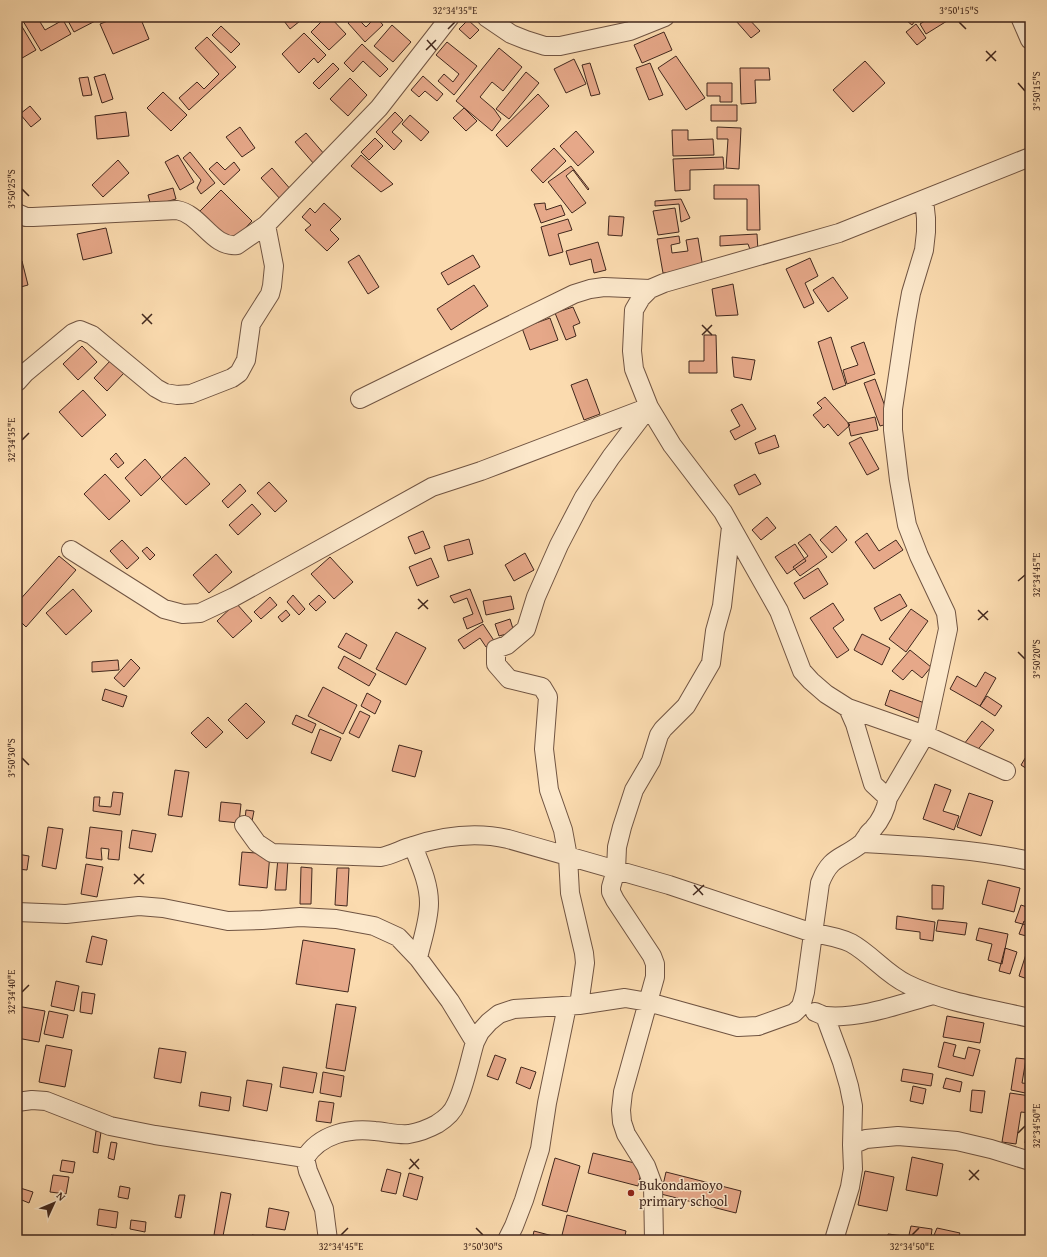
<svg xmlns="http://www.w3.org/2000/svg" width="1047" height="1257" viewBox="0 0 1047 1257" font-family="'Gentium Book Plus',serif">
	<style>
		.building { fill: #e6a889; stroke: #41271d }
		.lines { fill: none; stroke-linecap: round; stroke-linejoin: round }
		.minor-casing { stroke: #705442; stroke-width: 20 }
		.minor { stroke: #fce8cb; stroke-width: 18 }
		.ticks { fill: none; stroke: #41271d; stroke-width: 1.5 }
		.poi-dot { fill: #8f2418; stroke: #fce8cb; stroke-width: 1.5 }
		.labels { text-anchor: middle; stroke-width: 3; stroke-linejoin: round; paint-order: stroke }
		.poi-label { font-size: 14px; fill: #41271d; stroke: #fce8cb; text-anchor: start }
		.neatline { fill: none; stroke: #41271d; stroke-width: 1.5 }
		.ticks-label { font-size: 10px; text-anchor: middle; fill: #41271d }
	</style>
	<rect width="100%" height="100%" fill="#fbdbaf"/>
	<filter id="stains"><feTurbulence type="fractalNoise" baseFrequency=".005" numOctaves="4"/><feColorMatrix values="0 0 0 0 .2 0 0 0 0 .09 0 0 0 0 .02 0 0 0 .5 -.17"/></filter>
	<radialGradient id="worn" r=".72"><stop offset=".6" stop-color="#630" stop-opacity="0"/><stop offset="1" stop-color="#630" stop-opacity=".3"/></radialGradient>
	<path class="building" d="M30,17H37L45,30L63,20L71,34L41,51L23,21Z
		M66,17H100L101,18L74,32Z
		M118,17H140L149,39L113,54L100,24Z
		M281,17H305L290,29Z
		M326,17H330L346,34L329,50L311,32Z
		M354,17H356L366,27L376,17L383,25L365,42L348,23Z
		M741,17H747L760,31L751,38L736,21Z
		M902,17H918L912,25Z
		M931,17H944L947,21L926,34L920,24Z
		M468,20L479,30L470,39L459,29Z
		M916,24L926,38L917,45L906,32Z
		M21,25L36,50L17,61V27Z
		M392,25L411,42L393,62L374,46Z
		M221,26L240,44L231,53L212,35Z
		M664,32L672,50L642,63L634,45Z
		M304,33L326,55L318,63L314,58L299,73L282,54Z
		M207,37L236,67L189,110L179,98L197,82L204,89L219,74L195,48Z
		M447,42L477,66L454,95L438,81L444,74L453,82L459,74L436,55Z
		M362,44L388,69L380,77L363,61L353,72L344,63Z
		M499,48L522,67L503,91L492,82L480,97L494,109L501,119L492,131L456,101Z
		M676,56L705,98L686,110L658,68Z
		M574,59L586,84L566,93L554,69Z
		M865,61L885,83L853,112L833,90Z
		M333,63L339,69L319,89L313,83Z
		M590,63L600,94L591,96L582,65Z
		M650,63L663,95L649,100L636,68Z
		M740,68H769L770,80H755L756,103L741,104Z
		M526,72L539,83L509,119L496,109Z
		M105,74L113,99L102,103L94,77Z
		M423,76L443,94L437,101L425,91L419,97L411,90Z
		M88,77L92,95L83,96L79,78Z
		M350,78L367,95L348,116L330,99Z
		M707,83H732V102H720V96H707Z
		M163,92L187,115L171,131L147,108Z
		M538,94L549,106L507,147L496,135Z
		M711,105H737V121H711Z
		M30,106L41,119L31,127L20,114Z
		M464,108L477,121L466,131L453,118Z
		M126,112L129,136L97,139L95,116Z
		M395,112L403,120L392,132L402,141L394,150L376,132Z
		M410,115L429,132L421,141L402,124Z
		M240,127L255,148L242,157L226,137Z
		M717,127L741,128L739,169L726,168L728,139H717Z
		M672,130H688V140L713,139L714,155L673,156Z
		M576,131L594,152L578,166L560,146Z
		M306,133L325,155L314,164L295,142Z
		M375,138L383,146L369,160L361,152Z
		M554,148L566,161L543,183L531,170Z
		M190,152L215,183L201,194L197,188L201,180L183,158Z
		M178,155L194,182L180,190L165,162Z
		M361,155L393,184L381,192L351,166Z
		M723,157L724,169L690,170V190L675,191L673,159Z
		M118,160L129,173L103,197L92,185Z
		M217,162L225,170L234,162L240,170L224,185L209,169Z
		M571,166L589,189L588,190L573,170L566,176L586,203L572,213L548,182Z
		M272,168L292,191L282,201L261,178Z
		M714,185H759L760,230H747V199H714Z
		M173,188L176,199L151,206L148,195Z
		M221,190L252,221L231,243L199,212Z
		M681,199L690,218L681,222L679,204L655,206V201Z
		M324,203L341,219L330,230L339,239L327,251L305,230L311,225L302,217L310,208L315,213Z
		M545,203L546,210L561,205L565,215L541,223L534,204Z
		M675,208L679,232L658,235L653,211Z
		M609,216L624,217L622,236L608,235Z
		M568,219L572,230L558,234L563,252L549,256L541,227Z
		M106,228L112,253L83,260L77,234Z
		M757,234L758,251L751,252L748,244L720,246V236Z
		M679,236L680,243L671,245L672,253L688,251L686,240L698,238L703,268L663,273L657,239Z
		M598,242L606,270L594,273L591,259L570,265L566,251Z
		M359,255L379,287L368,294L348,262Z
		M473,255L480,267L448,285L441,273Z
		M810,258L818,276L805,283L814,303L804,308L786,269Z
		M22,261L28,285L17,288V262Z
		M833,277L848,298L828,312L813,290Z
		M733,284L738,315L716,316L712,289Z
		M474,285L488,306L451,330L437,309Z
		M573,307L580,323L573,326L576,336L566,340L555,313Z
		M550,318L558,340L530,350L522,328Z
		M704,335H716L717,373H689V361H704Z
		M831,337L846,385L833,390L818,342Z
		M864,342L875,374L847,384L843,370L858,365L851,347Z
		M82,346L97,362L78,380L63,364Z
		M732,357L755,360L751,380L734,377Z
		M111,360L124,373L107,391L94,378Z
		M587,379L600,414L584,420L571,385Z
		M875,379L891,423L880,426L864,383Z
		M83,390L106,415L82,437L59,412Z
		M825,397L850,425L838,436L828,424L824,428L813,415L822,408L817,403Z
		M742,404L756,429L735,440L730,431L740,426L731,410Z
		M875,417L878,430L851,436L848,423Z
		M775,435L779,447L759,454L755,443Z
		M861,437L879,469L867,475L849,443Z
		M116,453L124,463L118,468L110,459Z
		M185,457L210,484L186,505L161,479Z
		M145,459L161,477L141,496L125,478Z
		M105,474L130,501L109,520L84,494Z
		M755,474L761,484L739,495L734,485Z
		M269,482L287,501L275,512L257,493Z
		M240,484L246,491L228,508L222,501Z
		M252,504L261,514L238,535L229,525Z
		M767,517L776,528L761,540L752,530Z
		M836,526L847,540L832,553L820,540Z
		M423,531L430,548L415,554L408,537Z
		M867,533L879,551L896,540L903,550L874,569L855,542Z
		M810,534L827,557L800,576L793,567L808,556L798,543Z
		M469,539L473,554L448,561L444,546Z
		M122,540L139,558L127,569L110,551Z
		M795,544L806,561L787,574L775,557Z
		M147,547L155,555L150,560L142,551Z
		M525,553L534,570L514,581L505,565Z
		M216,554L232,572L209,593L193,575Z
		M59,556L76,570L26,627L17,618V603Z
		M330,557L353,582L334,599L311,574Z
		M431,558L439,577L417,586L409,567Z
		M818,568L828,584L804,599L794,583Z
		M73,589L92,611L66,635L46,613Z
		M470,589L483,622L467,629L463,618L473,614L467,598L454,603L450,596Z
		M900,594L907,606L881,621L874,608Z
		M293,595L305,609L299,615L287,602Z
		M319,595L326,602L316,611L309,604Z
		M511,596L514,609L486,615L483,601Z
		M270,597L277,605L261,619L254,612Z
		M236,603L252,621L233,638L217,621Z
		M833,603L844,620L833,628L849,650L837,658L810,618Z
		M911,609L928,621L906,652L889,639Z
		M286,610L290,615L282,622L278,617Z
		M510,619L514,632L499,636L495,624Z
		M483,624L495,642L486,647L480,638L464,649L458,640Z
		M396,632L426,648L406,685L376,669Z
		M346,633L367,645L360,659L338,647Z
		M862,634L890,648L882,665L854,650Z
		M910,650L931,667L922,678L912,670L903,680L892,671Z
		M344,656L376,674L369,686L338,668Z
		M131,659L140,668L124,687L114,678Z
		M118,660L119,670L92,672V662Z
		M985,672L996,678L980,706L950,689L957,676L976,687Z
		M323,687L357,705L343,734L308,716Z
		M105,689L127,696L123,707L102,700Z
		M890,690L927,704L921,719L885,705Z
		M367,693L381,701L375,714L361,706Z
		M987,696L1002,706L995,716L980,706Z
		M246,703L265,722L247,739L228,720Z
		M360,711L370,716L359,738L349,733Z
		M296,715L316,724L312,733L292,724Z
		M208,717L223,732L206,748L191,733Z
		M982,721L994,730L975,753L964,744Z
		M320,729L341,738L331,761L311,753Z
		M399,745L422,751L415,777L392,771Z
		M1030,750V771L1021,765Z
		M175,770L189,772L182,817L168,815Z
		M935,784L951,790L943,811L959,816L954,830L923,819Z
		M113,792L123,793L120,815L93,811L94,797H100L99,806L111,807Z
		M969,793L993,801L981,836L957,827Z
		M221,802L241,804L239,823L219,821Z
		M246,810L254,811L252,821L245,819Z
		M48,827L63,829L56,869L42,866Z
		M90,827L122,831L119,860L108,859L109,849L101,848L102,860L86,858Z
		M132,830L156,834L152,852L129,848Z
		M242,852L270,854L267,888L239,885Z
		M17,854L29,856L27,870L17,869Z
		M278,858L288,859L286,890H275Z
		M86,864L103,867L97,897L81,894Z
		M301,867L312,868L311,904H300Z
		M337,868H349L347,906L335,905Z
		M988,880L1020,888L1014,912L982,904Z
		M932,885L944,886L943,909H932Z
		M1021,905L1030,908V913L1026,925L1015,922Z
		M897,916L935,922L933,941L920,939V932L896,929Z
		M938,920L967,923L965,935L936,931Z
		M1024,921L1030,923V937L1019,934Z
		M979,928L1008,934L1002,964L988,960L992,944L976,940Z
		M92,936L107,940L102,965L86,962Z
		M303,940L355,949L348,992L296,984Z
		M1005,948L1017,952L1010,974L999,971Z
		M1027,951L1030,952V980L1019,976Z
		M56,981L79,986L74,1011L51,1006Z
		M82,992L95,994L92,1014L80,1012Z
		M336,1004L356,1007L345,1071L326,1068Z
		M17,1006L45,1011L39,1042L17,1038Z
		M49,1011L68,1015L63,1038L44,1034Z
		M947,1016L984,1023L980,1043L943,1037Z
		M944,1042L956,1045L953,1056L965,1059L968,1047L980,1050L973,1076L938,1067Z
		M46,1045L72,1050L65,1087L39,1082Z
		M159,1048L186,1052L181,1083L154,1078Z
		M495,1055L506,1059L498,1080L487,1076Z
		M1016,1058L1026,1059L1022,1083L1030,1084V1094L1011,1090Z
		M283,1067L317,1073L313,1093L280,1087Z
		M521,1067L536,1072L530,1089L516,1083Z
		M903,1069L933,1074L931,1086L901,1081Z
		M323,1072L344,1076L341,1097L320,1093Z
		M946,1078L962,1082L960,1092L943,1088Z
		M247,1080L272,1084L267,1111L243,1106Z
		M913,1086L926,1089L923,1104L910,1101Z
		M972,1090L985,1091L982,1113L970,1111Z
		M201,1092L231,1097L229,1111L199,1106Z
		M1010,1093L1030,1096V1113L1021,1112L1016,1144L1002,1142Z
		M319,1101L334,1103L331,1123L316,1121Z
		M1028,1117H1030V1144L1025,1143Z
		M96,1131L101,1132L98,1153L93,1152Z
		M111,1142L117,1143L114,1160L108,1158Z
		M593,1153L643,1165L638,1186L588,1173Z
		M912,1157L943,1164L937,1196L906,1190Z
		M555,1158L580,1166L567,1212L542,1205Z
		M62,1160L75,1162L73,1173L60,1171Z
		M387,1169L401,1173L396,1194L381,1191Z
		M865,1171L894,1177L887,1211L858,1205Z
		M666,1172L741,1191L736,1213L661,1194Z
		M409,1173L423,1177L417,1200L403,1196Z
		M53,1175L69,1177L66,1194L50,1192Z
		M120,1186L130,1188L128,1199L118,1197Z
		M17,1187L33,1192L29,1203L17,1198Z
		M221,1192L231,1194L223,1236L214,1235Z
		M179,1195H185L181,1218L175,1217Z
		M269,1208L289,1212L285,1230L266,1227Z
		M99,1209L118,1212L116,1228L97,1225Z
		M567,1215L626,1231L624,1240H582L562,1235Z
		M131,1220L146,1222L145,1232L130,1229Z
		M911,1226L932,1229L931,1238L909,1235Z
		M937,1228L960,1233L957,1240H932Z
		M534,1231L564,1239V1240H532Z
		M888,1234L904,1236L903,1240H887Z
		M111,1235L126,1237L125,1240H110Z
		M252,1235L280,1240H251Z"/>
	<g class="lines">
		<defs>
			<path id="minor" d="M486,17L511,34L526,40L545,46H560L630,31L665,17
				M1020,17L1030,40
				M17,213L26,217H33L177,210C201,214 212,248 237,245L266,225L379,108L450,17
				M17,382L25,373L73,333L80,330L92,335L156,388L165,393L177,395L191,394L232,378L239,373L246,360L251,324L270,294L272,286L274,266L266,225
				M360,399L574,294L590,289L604,287L650,289
				M71,550L164,609L183,614L200,613L234,597L432,487L481,471L649,407
				M848,708L925,735L1006,771
				M888,798L925,735L948,629L946,613L919,556L907,525L899,480L893,430V409L906,321L911,293L924,250L926,232V218L924,200
				M244,825L257,843L272,853L381,857C392,855 402,849 413,846C443,836 477,832 508,839L669,885L813,933C826,935 838,937 851,943C871,954 886,974 907,984C943,1002 991,1009 1030,1018
				M863,843C919,846 975,849 1030,861
				M413,846C420,864 429,883 429,903C429,921 422,940 418,958
				M17,912L66,914L139,906L163,908L228,921L262,920L300,917L336,919L374,926L398,937L418,958L450,1001L475,1042
				M579,1005L585,963L584,953L570,893L568,857L563,830L549,790L544,749L548,697L542,687L509,679L496,664V649L507,645L526,629L536,597L559,545L584,497L611,457L649,407
				M815,1012C818,1013 823,1016 826,1016C861,1019 900,1004 933,995
				M825,1016L842,1062L849,1086L853,1106L852,1145L853,1169L850,1187L834,1240
				M17,1102L32,1100L46,1101L110,1126L155,1135L305,1158
				M852,1145L866,1139L898,1136L957,1141L991,1149L1030,1161
				M328,1240L324,1209L308,1171L305,1158C320,1134 349,1128 375,1131C387,1132 397,1135 409,1134C420,1132 428,1129 437,1124C445,1119 453,1112 456,1104C465,1086 469,1062 475,1042L480,1032L489,1022L499,1014L514,1009L579,1005L625,998L648,1002L738,1027L758,1026L794,1013L801,1006L805,992L820,883C831,855 841,860 862,843C864,841 865,838 867,836C868,833 871,831 873,829C881,820 886,809 888,798L873,784L855,724L848,708L826,694L811,681L802,671L779,611L723,512L672,445L649,407L634,369L632,351L634,310L641,298L650,289L664,283L839,233L1030,157
				M507,1240L514,1226L524,1200L540,1149L547,1103L567,1006
				M654,1240L653,1185L646,1166L626,1134L622,1122L621,1110L623,1092L655,977V964L652,956L615,900L611,892V887L616,870L617,847L622,827L634,790L651,761L659,735L663,729L686,706L711,663L715,631L722,606L731,527"/>
		</defs>
		<use href="#minor" class="minor-casing"/>
		<use href="#minor" class="minor"/>
	</g>
	<path class="ticks" d="M959,22L966,29M448,29L455,22M427,40L436,50M426,50L436,40M986,51L996,61M986,61L996,51M1018,83L1025,91M22,189L29,196M142,314L152,324M142,324L152,314M702,325L712,335M702,335L712,325M22,440L29,433M1018,581L1025,575M418,599L428,609M418,609L428,600M978,610L988,620M978,620L988,611M1018,652L1025,659M22,758L29,765M134,874L144,884M134,884L144,874M694,885L703,895M693,895L704,885M22,992L29,985M1018,1133L1025,1126M410,1159L419,1169M409,1169L419,1159M969,1170L979,1180M969,1180L979,1170M476,1228L483,1235M341,1235L348,1228M912,1235L919,1228"/>
	<circle class="poi-dot" cx="631" cy="1193" r="4"/>
	<g class="labels">
		<g class="poi-label">
			<text x="639" y="1190">Bukondamoyo<tspan x="639" dy="16">primary school</tspan></text>
		</g>
	</g>
	<rect width="1047" height="1257" fill="none" stroke="#fbdbaf" stroke-width="44"/>
	<g transform="translate(54 1203) rotate(46)" stroke="#fce8cb" stroke-width="3" paint-order="stroke">
	<path d="M0-3L7 15L0 10L-7 15Z" fill="#41271d"/>
	<text y="-6" font-size="11" font-weight="bold" text-anchor="middle" fill="#41271d">N</text>
	</g>
	<rect x="22" y="22" width="1003" height="1213" class="neatline"/>
	<g class="ticks-label">
		<text x="455" y="14">32°34'35"E</text>
		<text x="959" y="14">3°50'15"S</text>
		<text transform="translate(1036 91) rotate(-90)" y="4">3°50'15"S</text>
		<text transform="translate(11 189) rotate(-90)" y="4">3°50'25"S</text>
		<text transform="translate(11 440) rotate(-90)" y="4">32°34'35"E</text>
		<text transform="translate(1036 575) rotate(-90)" y="4">32°34'45"E</text>
		<text transform="translate(1036 659) rotate(-90)" y="4">3°50'20"S</text>
		<text transform="translate(11 758) rotate(-90)" y="4">3°50'30"S</text>
		<text transform="translate(11 992) rotate(-90)" y="4">32°34'40"E</text>
		<text transform="translate(1036 1126) rotate(-90)" y="4">32°34'50"E</text>
		<text x="341" y="1250">32°34'45"E</text>
		<text x="483" y="1250">3°50'30"S</text>
		<text x="912" y="1250">32°34'50"E</text>
	</g>
	<rect width="100%" height="100%" filter="url(#stains)"/>
	<rect width="100%" height="100%" fill="url(#worn)"/>
</svg>
